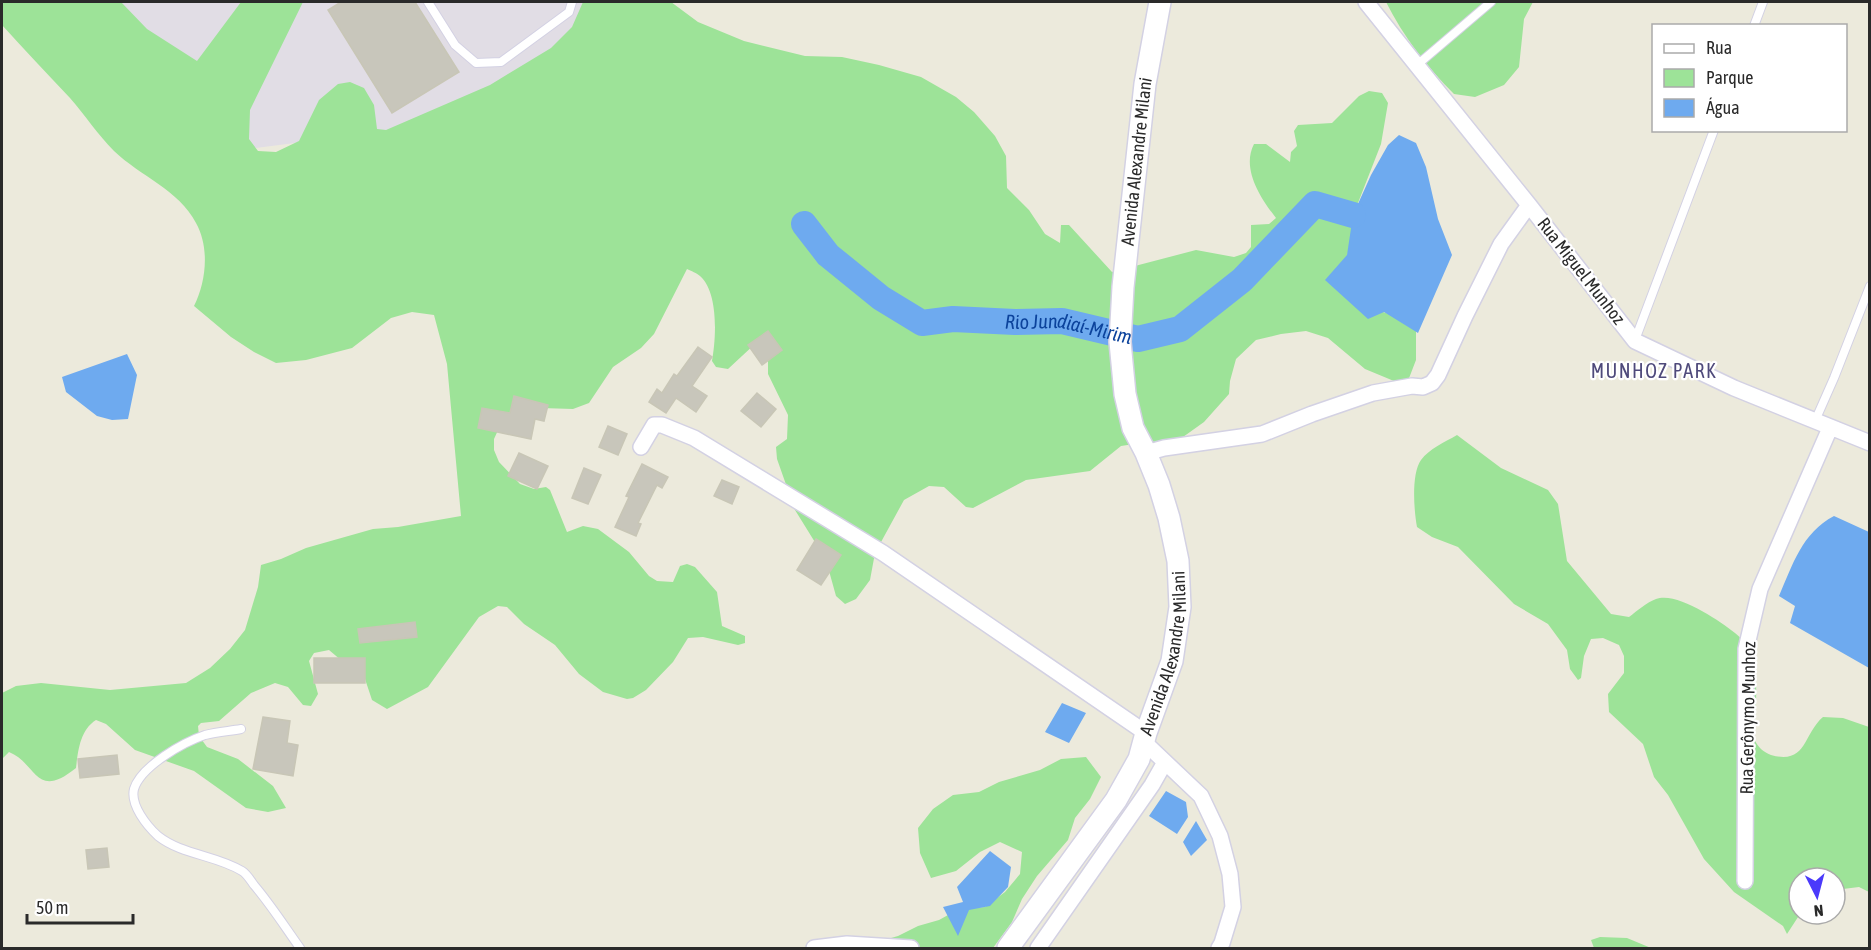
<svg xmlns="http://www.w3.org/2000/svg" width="1871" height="950" viewBox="0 0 1871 950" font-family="'Asap Condensed',sans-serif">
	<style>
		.industrial { fill: #e1dde5 }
		.green { fill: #9de398 }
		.water { fill: #6eaaef }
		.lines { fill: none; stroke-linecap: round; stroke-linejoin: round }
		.river { stroke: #6eaaef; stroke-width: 26 }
		.building { fill: #c8c6bb; stroke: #c8c6b6; stroke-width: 1.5 }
		.lane-casing { stroke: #d3d1e3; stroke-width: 10 }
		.street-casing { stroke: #d3d1e3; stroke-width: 18 }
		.secondary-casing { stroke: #d3d1e3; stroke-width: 24 }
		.lane { stroke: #fff; stroke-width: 8 }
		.street { stroke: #fff; stroke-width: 15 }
		.secondary { stroke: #fff; stroke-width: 21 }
		.labels { text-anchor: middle; stroke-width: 4.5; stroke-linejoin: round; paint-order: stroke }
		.street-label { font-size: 18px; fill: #2a2a2a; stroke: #fff }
		.water-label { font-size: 20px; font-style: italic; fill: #0c439c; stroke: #fff }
		.neighbourhood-label { font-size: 20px; letter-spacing: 1.5px; fill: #4f4a7b; stroke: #fff }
	</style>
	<rect width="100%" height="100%" fill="#eceadc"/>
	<path class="industrial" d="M107,2H607L575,107L217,153Z"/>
	<path class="green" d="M2,2H121L147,29L197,61L241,2H303L250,110L249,139L258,151L276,152L299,141L319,100L338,84L350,82L364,88L374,105L377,129L386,130L490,85L551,48L572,27L583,2H671L698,22L744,41L805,56L842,57L879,65L921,77L956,97L974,112L995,136L1006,156L1007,188L1029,210L1045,234L1060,243L1061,225H1069L1112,272L1196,250L1234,257L1246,253L1251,247V225L1269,224L1276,218C1261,199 1241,169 1254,144H1266L1290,162L1291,152L1297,146L1294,131L1298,125L1332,123L1359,96L1369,91L1382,93L1388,103L1381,144L1356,208L1345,269L1383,312L1411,321L1416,326V360L1406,386L1365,369L1328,338L1306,331L1281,334L1256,340L1236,359L1230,381L1229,394L1204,422L1176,442L1157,448L1134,444L1121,446L1090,471L1026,480L973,508L966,507L944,487L929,486L904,500L875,553L870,580L856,599L845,604L836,596L826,560L795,510L777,459L776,447L787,439L788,415L768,374V348L756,343L728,369L716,367L712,361C716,339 719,293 700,276C697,273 691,271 687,269L654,334L641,348L613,367L589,403L573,409L541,408L499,428L494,439V450L499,462L520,484L534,489L546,487L550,490L567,532L583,526L598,529L629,552L649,576L657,581L673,582L680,566L687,564L695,567L717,592L722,626L745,636V643L738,645L703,637L688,638L673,662L646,690L633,698L627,699L603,692L579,674L555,645L524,624L507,607L498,606L479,617L428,687L387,709L372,700L361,667L342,661L329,650L314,653L309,661L318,694L311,706L303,705L288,687L275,683L251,693L219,721L201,723L198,726L199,736L207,747L238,759L273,786L286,808L268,812L246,808L194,771L135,750L106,724L96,720C80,730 78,751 76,768C35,801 37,763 9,752L2,759V693L16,686L41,683L110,690L186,683L210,668L230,649L245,630L258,587L261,565L281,559L306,548L373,529L398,527L461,516L447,364L434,315L412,312L391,318L352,348L306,360L276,363L254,352L231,337L194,306C206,282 210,248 196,223C179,190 140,176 114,151C98,135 85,115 70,98C47,74 24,49 2,25Z
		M1386,2H1533L1524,19L1519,67L1504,85L1475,97L1454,94C1427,67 1403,36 1386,2Z
		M1457,435L1501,468L1548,490L1558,504L1567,561L1611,614L1629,617C1637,611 1647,602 1656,599C1676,591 1719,620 1735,633C1743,639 1750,650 1753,660C1759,685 1755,713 1754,739C1758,747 1763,752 1771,755C1807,765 1803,734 1823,717L1843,718L1869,727V892L1859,887L1835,890V878H1799L1800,914L1787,934L1783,926L1734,892L1704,859L1668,795L1654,777L1643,744L1609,712L1608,694L1624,673V656L1619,645L1603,638L1591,639L1584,656L1581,678L1578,680L1570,669L1567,650L1548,624L1514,604L1458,547L1432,537L1417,527C1414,511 1411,474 1421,460C1429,449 1445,442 1457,435Z
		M1086,757L1101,777L1090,799L1075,818L1068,840L1037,876L1022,899L1012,922L993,948H874L877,942L898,936L918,926L939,920L959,909L985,907L1005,892L1020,874L1022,852L1000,842L980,852L956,871L931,878L920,853L918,828L933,809L953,795L979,792L999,782L1040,770L1061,759Z
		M1600,937L1627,938L1651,948H1594L1591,940Z"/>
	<path class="water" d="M1399,135L1416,143L1426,167L1438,219L1452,255L1418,333L1384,312L1368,319L1325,280L1347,255L1353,215L1371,175L1388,145Z
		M127,354L137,375L128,419L112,420L97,416L66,392L62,377Z
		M1834,516L1869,532V668L1790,623L1795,606L1779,596C1793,564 1802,533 1834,516Z
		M1062,703L1086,713L1069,743L1045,732Z
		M1166,791L1186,802L1188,817L1177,834L1149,816Z
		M1196,821L1207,840L1191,856L1183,842Z
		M990,851L1011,867L1008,887L990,906L969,910L958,936L943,907L963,902L957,887Z"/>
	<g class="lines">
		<path class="river" id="s1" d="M804,224L828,255L881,298L922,323L953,319L1015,322L1062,321L1138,339L1180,329L1242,280L1315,204L1353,215"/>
	</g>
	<path class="building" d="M341,2H415L459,72L392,113L328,10Z
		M768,331L782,350L762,365L748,345Z
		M698,347L712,357L692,386L707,396L696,412L676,398L666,413L649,402L657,389L662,393L674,374L677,376Z
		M757,393L776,409L761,427L741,411Z
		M514,396L548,405L544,421L535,419L531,439L478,428L482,408L510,413Z
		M608,426L627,434L618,455L599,447Z
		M519,453L548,466L537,489L508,476Z
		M642,464L668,477L662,488L657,485L638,523L641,524L636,536L615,527L629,497L626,496Z
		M584,468L601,475L588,504L572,498Z
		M722,480L739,487L732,504L714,496Z
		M816,539L841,555L821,585L797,570Z
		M415,622L417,637L360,643L358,629Z
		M314,658H365V683H314Z
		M263,717L290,721L287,743L298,745L293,776L253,769Z
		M117,755L119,774L80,778L78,759Z
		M107,848L109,867L88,869L86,850Z"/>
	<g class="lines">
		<defs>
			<path id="lane" d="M428,2L455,45L476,63L501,62L569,12L572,2
				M1754,26L1763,2
				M1417,65L1491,2
				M1635,340L1714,130
				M1815,421L1834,378L1870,286
				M241,729C230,731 217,732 205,735C184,742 141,766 134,789C130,805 147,826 158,836C182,855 216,855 242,871C247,874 251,881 254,885C271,905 285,927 300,948"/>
			<path id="street" d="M1366,2L1529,205L1635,341L1734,388L1870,443
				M641,447L654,425H662L694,438L883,553L1146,733
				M1146,453L1164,448L1262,434L1312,414L1373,393L1412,386L1423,387L1432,383L1438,375L1465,316L1501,244L1529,205
				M1144,742L1201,796L1220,836L1230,874L1233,907L1222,943L1219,948
				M1745,881L1746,649L1760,589L1830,428
				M814,948L847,944L911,948
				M1038,948L1152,785L1165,762"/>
			<g id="secondary">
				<path id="s2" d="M1008,948L1116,800L1139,759L1146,733L1172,661L1180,607L1178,561L1169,518L1159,485L1146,453L1133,428L1125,394L1120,342L1123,287L1145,84L1160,2"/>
			</g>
		</defs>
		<use href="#lane" class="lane-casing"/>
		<use href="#street" class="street-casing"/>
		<use href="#secondary" class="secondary-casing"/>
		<use href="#lane" class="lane"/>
		<use href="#street" class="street"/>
		<use href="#secondary" class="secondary"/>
	</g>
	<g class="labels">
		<g class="street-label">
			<text dy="6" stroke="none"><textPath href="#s2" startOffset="844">Avenida Alexandre Milani</textPath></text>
			<text transform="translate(1581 271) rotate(52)" y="6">Rua Miguel Munhoz</text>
			<text dy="6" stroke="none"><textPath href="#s2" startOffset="340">Avenida Alexandre Milani</textPath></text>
			<text transform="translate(1748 718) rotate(-89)" y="6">Rua Gerônymo Munhoz</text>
		</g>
		<g class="water-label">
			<text dy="7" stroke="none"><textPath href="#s1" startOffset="303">Rio Jundiaí-Mirim</textPath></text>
		</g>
		<g class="neighbourhood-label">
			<text x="1654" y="378">MUNHOZ PARK</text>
		</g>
	</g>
	<rect width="1871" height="950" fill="none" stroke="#2a2a2a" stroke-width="6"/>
	<rect x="1652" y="24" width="195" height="108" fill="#ffffff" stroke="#aaaaaa" stroke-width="1.5"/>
	<rect x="1664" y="44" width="30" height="9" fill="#ffffff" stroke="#aaaaaa" stroke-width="1.5"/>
	<text x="1706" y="54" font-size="18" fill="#2a2a2a">Rua</text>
	<rect x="1664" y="69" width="30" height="18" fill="#9de398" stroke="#aaaaaa" stroke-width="1.5"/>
	<text x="1706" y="84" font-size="18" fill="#2a2a2a">Parque</text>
	<rect x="1664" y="99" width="30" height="18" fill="#6eaaef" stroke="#aaaaaa" stroke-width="1.5"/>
	<text x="1706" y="114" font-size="18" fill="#2a2a2a">Água</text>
	<g transform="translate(1817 896) rotate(174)"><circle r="28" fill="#ffffff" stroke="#aaaaaa" stroke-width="1.5"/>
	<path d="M0-4.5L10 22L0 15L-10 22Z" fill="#4b3afb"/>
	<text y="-9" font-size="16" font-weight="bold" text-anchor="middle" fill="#2a2a2a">N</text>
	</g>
	<path d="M27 914v9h106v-9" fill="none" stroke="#2a2a2a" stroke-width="3"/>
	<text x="36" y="914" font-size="18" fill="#2a2a2a" stroke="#ffffff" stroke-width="4.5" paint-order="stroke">50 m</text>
</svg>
